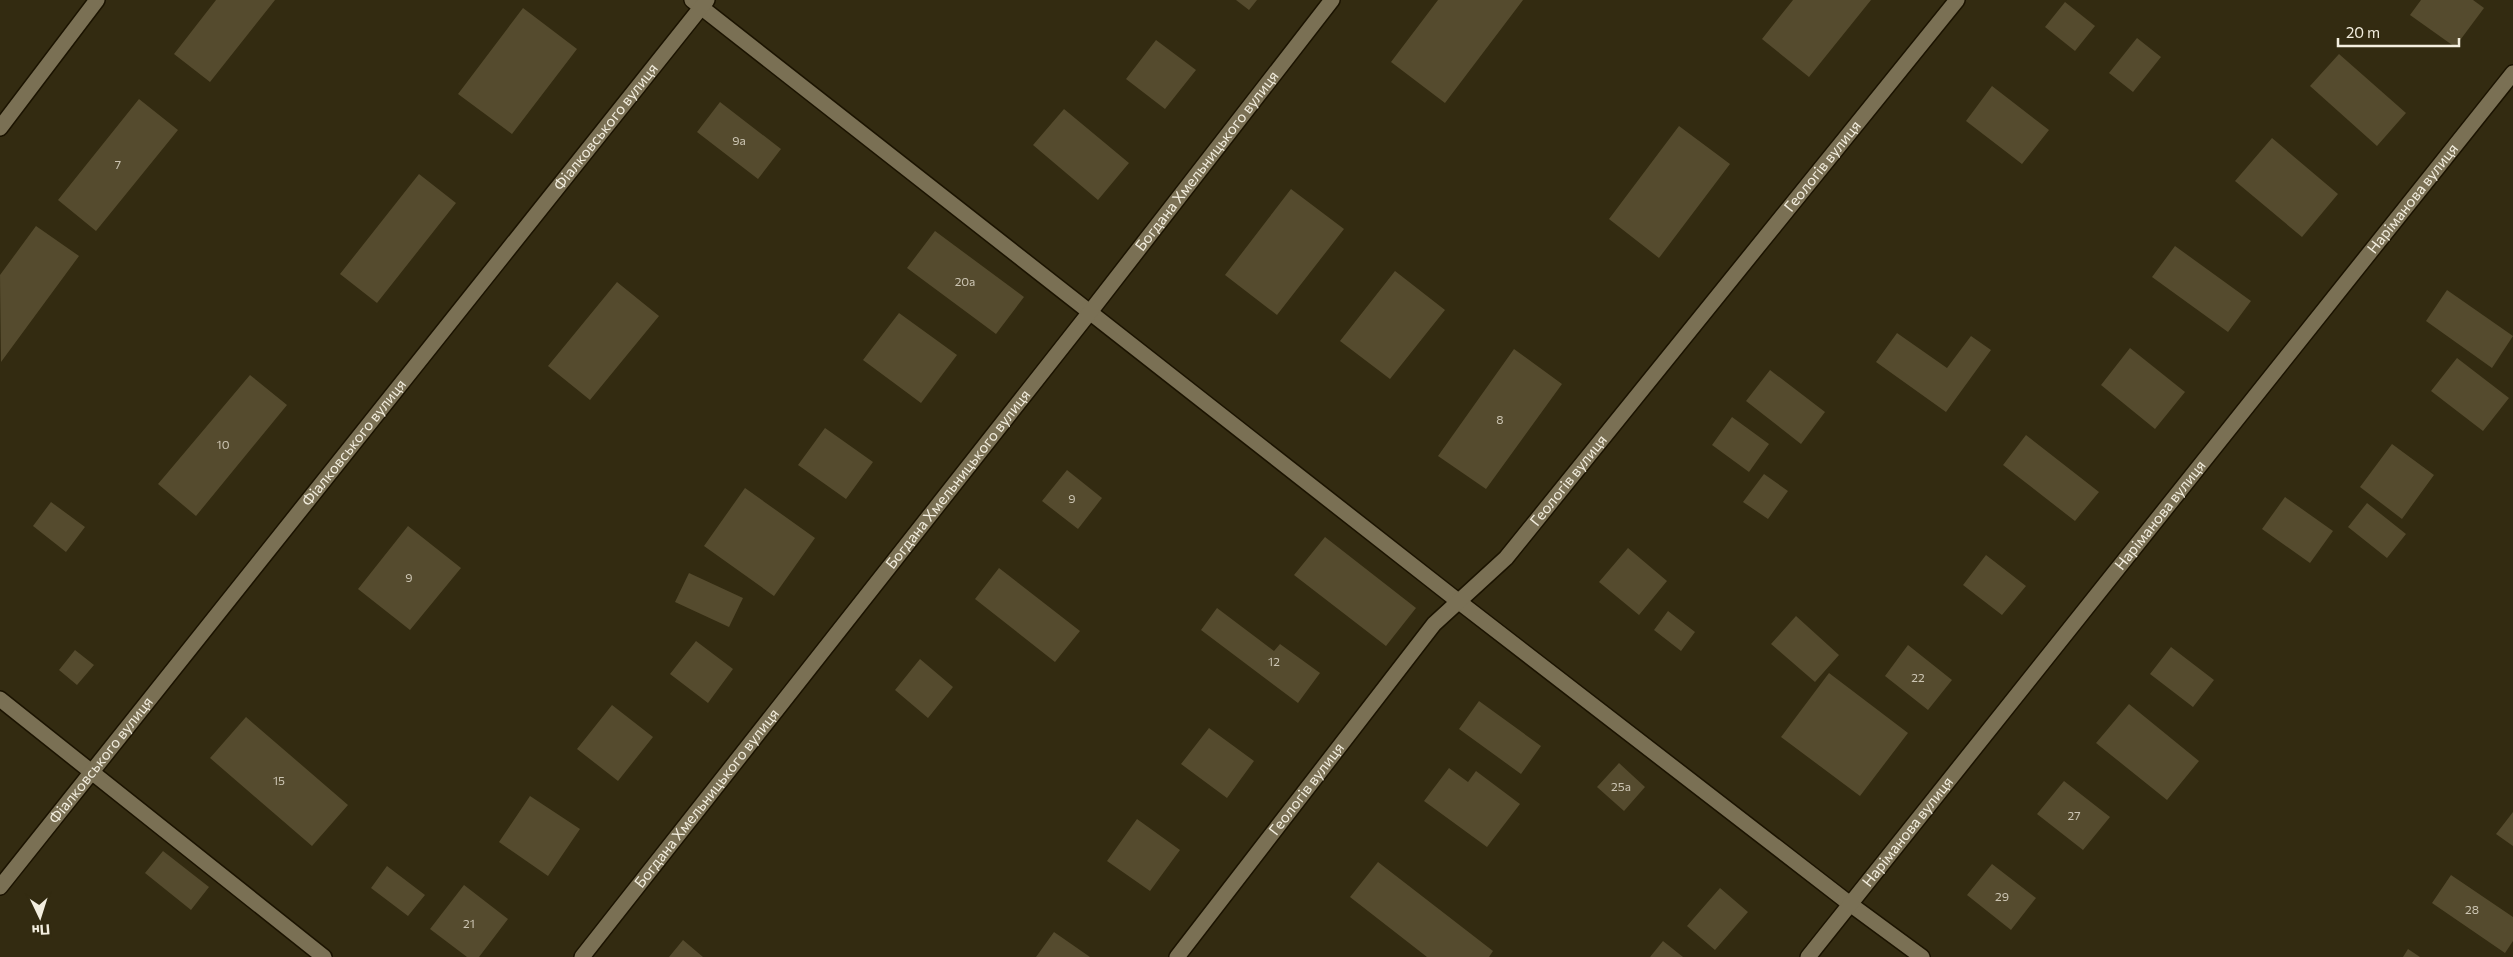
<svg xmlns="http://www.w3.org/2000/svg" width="2513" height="957" viewBox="0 0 2513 957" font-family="Commissioner,sans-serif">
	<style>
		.building { fill: #554b2e }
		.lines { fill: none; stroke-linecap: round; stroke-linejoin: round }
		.minor-casing { stroke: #1b1300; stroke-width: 18 }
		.minor { stroke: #7a7054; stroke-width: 15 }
		.labels { text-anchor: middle; stroke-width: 4.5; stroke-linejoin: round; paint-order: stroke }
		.number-label { font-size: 12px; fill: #ccc5b3 }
		.street-label { font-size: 15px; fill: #f3eedf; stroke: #332b11 }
	</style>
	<rect width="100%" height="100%" fill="#332b11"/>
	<path class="building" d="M216,0H275L210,82L174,54Z
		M1236,0H1257L1249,10Z
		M1438,0H1523L1445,103L1391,62Z
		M1793,0H1871L1809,77L1762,39Z
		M2421,0H2473L2484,8L2455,47L2410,15Z
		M2065,2L2095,26L2075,51L2045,27Z
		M523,8L577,49L512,134L458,94Z
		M2137,38L2161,57L2133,92L2109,73Z
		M1156,40L1196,70L1165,109L1126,79Z
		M2339,54L2406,113L2377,146L2310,86Z
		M1992,86L2049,130L2022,164L1966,121Z
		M139,99L178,130L96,231L58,200Z
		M720,102L781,149L758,179L697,132Z
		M1064,109L1129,163L1098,200L1033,145Z
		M1679,126L1730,164L1659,258L1609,219Z
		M2272,138L2338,194L2302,237L2235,181Z
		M419,174L456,203L377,303L340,274Z
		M1291,189L1344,229L1277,315L1225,275Z
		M36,226L79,256L1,362L0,275Z
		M935,231L1024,297L996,334L907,268Z
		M2175,246L2251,301L2228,332L2152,277Z
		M1395,271L1445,310L1390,379L1340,341Z
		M617,282L659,316L590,400L548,366Z
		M2447,290L2513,336L2492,368L2426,321Z
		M899,313L957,355L921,403L863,360Z
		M1897,333L1947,368L1971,336L1991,350L1946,412L1876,362Z
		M2130,348L2185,392L2155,429L2101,385Z
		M1514,349L1562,384L1486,489L1438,456Z
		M2457,358L2509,398L2483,431L2431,391Z
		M1770,370L1825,412L1801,444L1746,401Z
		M250,375L287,405L196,516L158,484Z
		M1732,417L1769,444L1749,472L1712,445Z
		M825,428L873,462L846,499L798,465Z
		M2026,435L2099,492L2075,521L2003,465Z
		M2392,444L2434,475L2402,519L2360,487Z
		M1067,470L1102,498L1078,529L1042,501Z
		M1764,474L1788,491L1768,519L1743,502Z
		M745,488L815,538L774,596L704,546Z
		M2285,497L2333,531L2310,563L2262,529Z
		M51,502L85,527L66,552L33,526Z
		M2367,503L2406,534L2387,558L2348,527Z
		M408,526L461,568L410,630L358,589Z
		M1325,537L1416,608L1386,646L1294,575Z
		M1628,548L1667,581L1639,615L1599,582Z
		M1986,555L2026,586L2002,615L1963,585Z
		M999,568L1080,631L1055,662L975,599Z
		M689,573L743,598L729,627L675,602Z
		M1217,608L1274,651L1280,644L1320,673L1298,703L1201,630Z
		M1668,611L1695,632L1681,651L1654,630Z
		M1796,616L1839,655L1815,682L1771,644Z
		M696,641L733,669L708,703L670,674Z
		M1908,645L1952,680L1928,710L1885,676Z
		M2171,647L2214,680L2193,707L2150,674Z
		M75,650L94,665L77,685L59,670Z
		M920,659L953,687L928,718L895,690Z
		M1829,673L1908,733L1860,796L1781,737Z
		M1479,701L1541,746L1521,774L1459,729Z
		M2129,704L2199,761L2167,800L2096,743Z
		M612,705L653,737L618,781L577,749Z
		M246,717L348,805L312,846L210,758Z
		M1209,728L1254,761L1227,798L1181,764Z
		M1619,763L1645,787L1624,811L1597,787Z
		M1449,768L1468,782L1476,771L1520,804L1487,847L1424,801Z
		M2064,781L2110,817L2083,850L2037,814Z
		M530,796L580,829L548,876L499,842Z
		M2513,812V846L2496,834Z
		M1137,819L1180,850L1150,891L1107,861Z
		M163,851L209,887L191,910L145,873Z
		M1378,862L1493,951L1489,957H1427L1350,897Z
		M1992,864L2036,898L2011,930L1967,895Z
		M387,866L425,895L408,916L371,888Z
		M2451,875L2513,917V941L2505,953L2432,903Z
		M464,885L508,919L479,957H467L430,929Z
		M1720,888L1748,912L1715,950L1687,926Z
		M1054,932L1090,957H1036Z
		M683,940L703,957H669Z
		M1663,941L1683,957H1650Z
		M2408,949L2420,957H2403Z"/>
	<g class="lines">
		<defs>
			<g id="minor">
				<path d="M692,0L1458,601L1850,904L1922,957"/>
				<path d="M0,128L97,0"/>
				<path d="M0,699L324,957"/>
				<path id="s1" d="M0,887L707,0"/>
				<path id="s2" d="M582,957L1090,312L1332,0"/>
				<path id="s3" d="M1177,957L1434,624L1506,558L1957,0"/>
				<path id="s4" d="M1808,957L2513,73"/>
			</g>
		</defs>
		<use href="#minor" class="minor-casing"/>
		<use href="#minor" class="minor"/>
	</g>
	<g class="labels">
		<g class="number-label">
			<text x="739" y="145">9а</text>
			<text x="118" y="169">7</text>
			<text x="965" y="286">20а</text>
			<text x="1500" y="424">8</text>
			<text x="223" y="449">10</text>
			<text x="1072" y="503">9</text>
			<text x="409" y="582">9</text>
			<text x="1274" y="666">12</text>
			<text x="1918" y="682">22</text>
			<text x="279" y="785">15</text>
			<text x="1621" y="791">25а</text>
			<text x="2074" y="820">27</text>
			<text x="2002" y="901">29</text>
			<text x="2472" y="914">28</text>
			<text x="469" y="928">21</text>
		</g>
		<g class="street-label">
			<text dy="5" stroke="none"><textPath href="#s1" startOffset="972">Фіалковського вулиця</textPath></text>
			<text dy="5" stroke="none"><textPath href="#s2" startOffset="1012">Богдана Хмельницького вулиця</textPath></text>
			<text dy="5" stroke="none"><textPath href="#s3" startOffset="1022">Геологів вулиця</textPath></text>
			<text dy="5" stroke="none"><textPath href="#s4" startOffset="970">Наріманова вулиця</textPath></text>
			<text dy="5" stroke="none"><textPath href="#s1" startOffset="568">Фіалковського вулиця</textPath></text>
			<text dy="5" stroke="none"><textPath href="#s2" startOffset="608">Богдана Хмельницького вулиця</textPath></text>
			<text dy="5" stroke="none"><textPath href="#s3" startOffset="618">Геологів вулиця</textPath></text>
			<text dy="5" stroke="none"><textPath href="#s4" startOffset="565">Наріманова вулиця</textPath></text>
			<text dy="5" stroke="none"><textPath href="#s1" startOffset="162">Фіалковського вулиця</textPath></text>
			<text dy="5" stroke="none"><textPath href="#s3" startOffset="212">Геологів вулиця</textPath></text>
			<text dy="5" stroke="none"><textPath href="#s2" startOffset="202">Богдана Хмельницького вулиця</textPath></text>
			<text dy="5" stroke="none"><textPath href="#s4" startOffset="160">Наріманова вулиця</textPath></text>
		</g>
	</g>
	<g transform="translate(40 917) rotate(176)" stroke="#332b11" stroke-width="4" paint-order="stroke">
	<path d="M0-4L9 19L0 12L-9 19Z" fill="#f3eedf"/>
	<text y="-8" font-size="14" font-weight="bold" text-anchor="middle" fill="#f3eedf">Пн</text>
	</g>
	<path d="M2338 38v8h121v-8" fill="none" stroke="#f3eedf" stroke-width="2.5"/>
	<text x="2346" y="38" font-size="15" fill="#f3eedf" stroke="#332b11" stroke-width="4" paint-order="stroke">20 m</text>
</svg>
